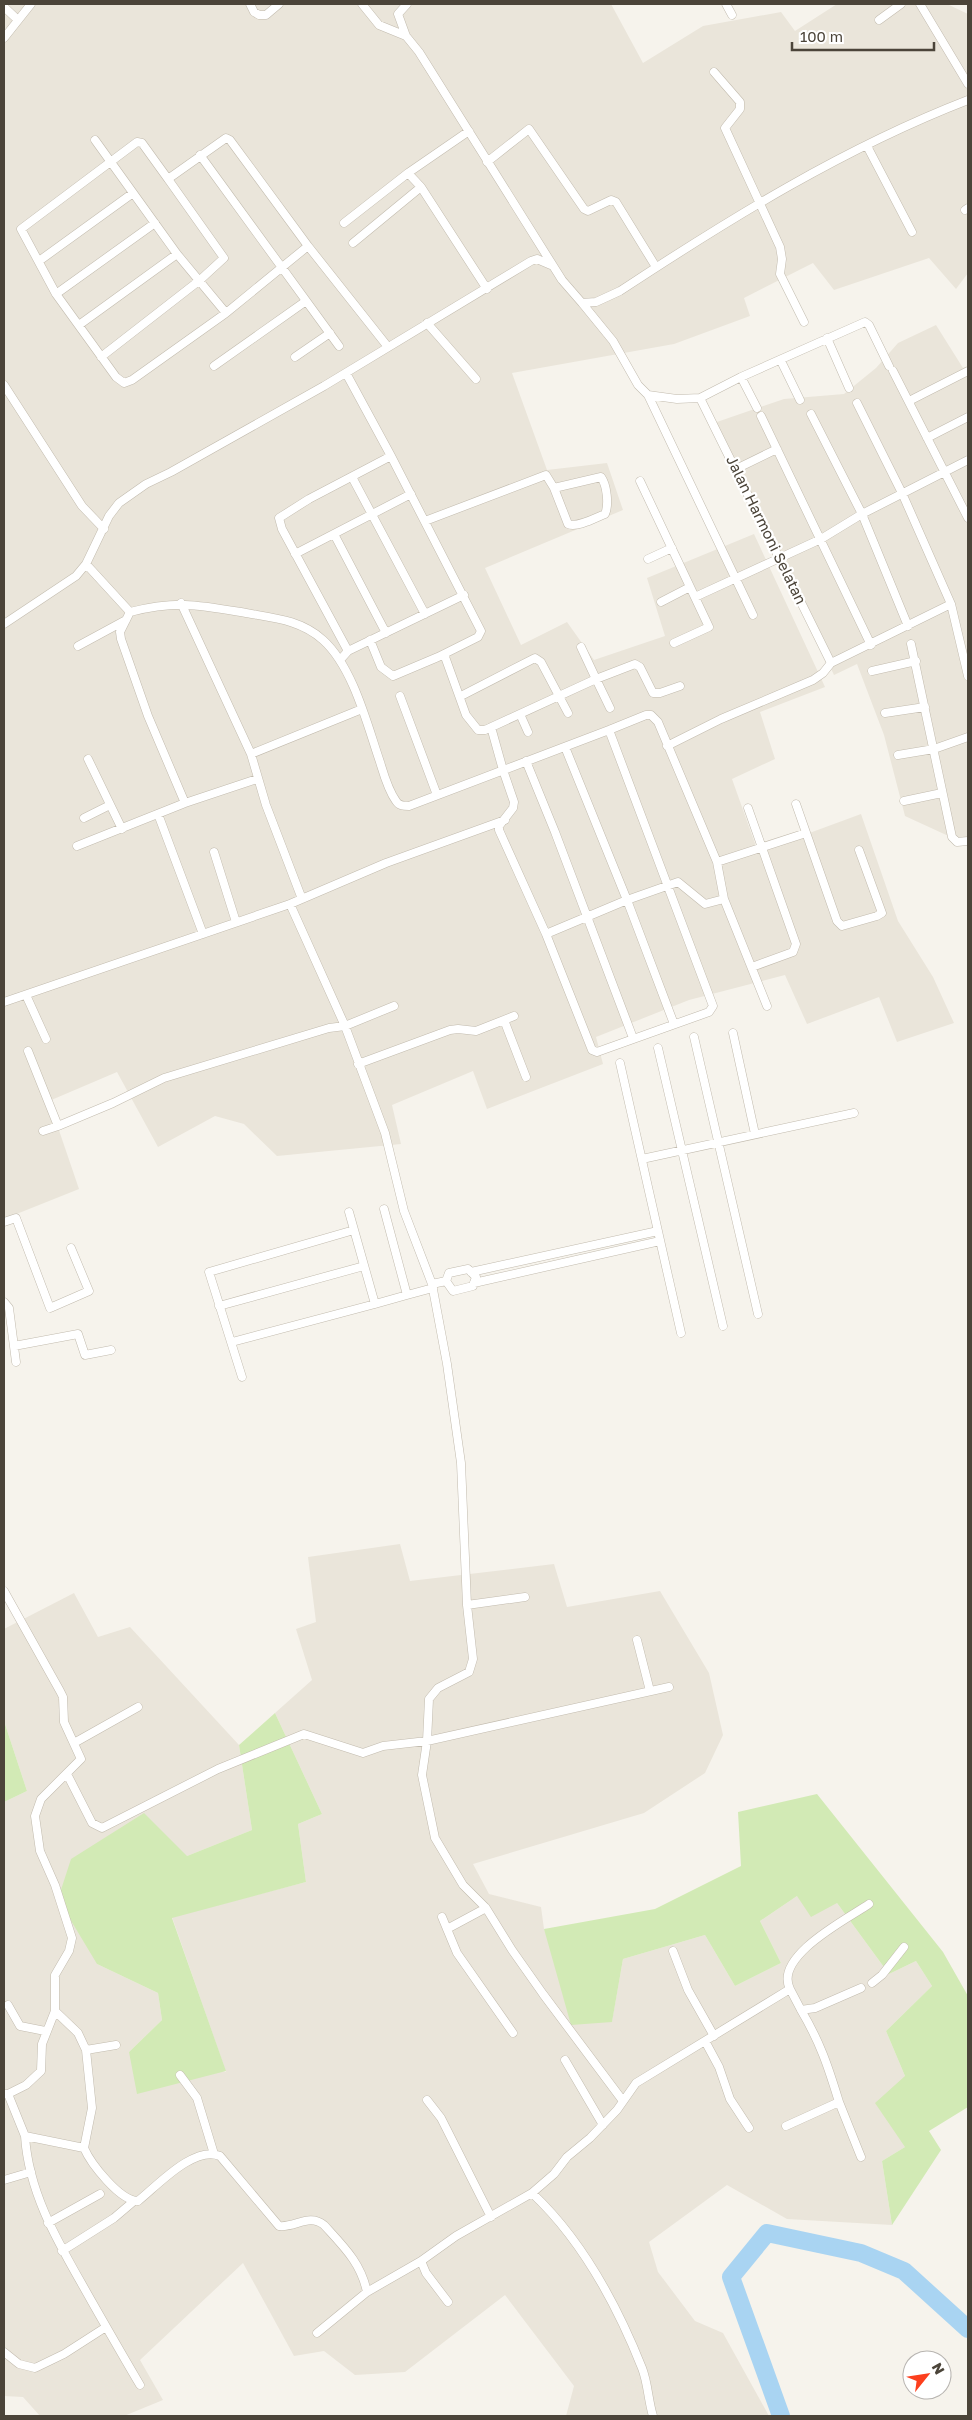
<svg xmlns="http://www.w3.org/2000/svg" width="972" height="2420" viewBox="0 0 972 2420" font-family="'Golos Text',sans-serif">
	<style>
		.residential { fill: #eae5da }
		.green { fill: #d2eab5 }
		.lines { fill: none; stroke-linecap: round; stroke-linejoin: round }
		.river { stroke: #a9d4f2; stroke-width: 18 }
		.minor-casing { stroke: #c2bbae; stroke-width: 9 }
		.minor { stroke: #fff; stroke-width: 8 }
		.labels { text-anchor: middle; stroke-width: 4.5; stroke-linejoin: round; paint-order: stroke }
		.street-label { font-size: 15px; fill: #4b4439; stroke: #fff }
	</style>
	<rect width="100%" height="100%" fill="#f6f3ec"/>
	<path class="residential" d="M4,4H611L643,63L703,26L781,12L795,31L837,4H891L895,8L900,4H947L968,14V273L956,289L929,258L834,290L813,263L744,298L750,316L674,344L512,373L547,470L607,463L623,510L485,568L521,645L567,622L594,660L665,636L647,578L754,534L825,687L760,712L775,759L732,779L758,852L861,814L898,921L933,977L954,1023L897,1042L879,997L807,1024L785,975L689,1000L596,1037L603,1064L487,1109L473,1071L392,1105L401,1144L277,1156L244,1124L215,1116L158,1147L117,1072L49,1101L79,1189L4,1219Z
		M936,325L963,368L968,366V845L905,816L884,735L857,664L834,675L714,423L784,399L844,394L876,368L898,343Z
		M400,1544L410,1581L554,1564L567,1607L660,1591L709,1673L723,1735L705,1773L644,1813L473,1864L489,1894L541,1907L544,1929L612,2021L623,1959L705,1935L735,1986L781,1963L760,1921L797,1896L837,1903L889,1974L916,1961L932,1986L886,2031L905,2076V2147L882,2161L892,2225L787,2219L727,2185L649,2242L658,2272L695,2321L723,2333L769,2416H566L574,2386L505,2295L405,2372L355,2375L324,2351L294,2356L243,2263L140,2360L163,2400L124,2416H40L23,2397L4,2396V1802L27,1791L4,1721V1629L74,1593L98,1637L130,1627L239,1745L252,1830L187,1856L97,1964L158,1993L162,2020L129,2052L226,2072L172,1917L306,1882L298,1824L322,1814L275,1713L312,1680L296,1629L316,1622L308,1557Z"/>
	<path class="green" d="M275,1713L322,1814L298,1824L306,1882L172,1918L226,2071L137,2094L129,2052L162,2020L158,1993L97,1964L58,1899L71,1859L144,1813L187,1856L252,1830L239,1745Z
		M4,1721L27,1791L4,1802Z
		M817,1794L943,1952L968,1996V2107L929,2131L941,2150L892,2225L882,2161L905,2147L875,2103L905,2076L886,2031L932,1986L916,1961L889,1974L837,1903L811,1917L797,1896L760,1921L781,1963L735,1986L705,1935L623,1959L612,2022L571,2025L544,1929L655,1909L741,1866L738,1812Z"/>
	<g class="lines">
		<path class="river" d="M781,2416L731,2277L767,2233L861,2253L904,2271L968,2329"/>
		<defs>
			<path id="minor" d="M250,4L254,12L259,15H266L279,4
				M362,4L379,25L406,36
				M407,4L398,14L406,36L419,52L562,280L582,303L596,302L620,291C731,218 844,148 968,100
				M726,4L732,15
				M920,4L968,84
				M4,7L18,20
				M879,20L901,4
				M4,38L31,4
				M714,72L740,102V109L725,128L780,247L782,259L780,274L804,322
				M95,140L177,254L226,313
				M867,146L912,232
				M200,155L339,346
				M487,162L529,129L584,209L588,211L611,200L616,202L656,267
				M408,173L421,187L487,289
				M965,210L968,208
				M344,223L408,173L469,131
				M353,243L421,187
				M308,246L230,140L226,138L168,179L142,143L137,142L21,229L56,294L116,377L124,383L132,380L226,313L308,246L388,347
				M39,261L133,193
				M56,294L155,223
				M582,303L613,341L638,385L648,395L753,615
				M427,323L476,379
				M79,325L177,254
				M827,338L849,388
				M101,357L200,280L224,258L168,179
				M295,357L330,333
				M781,361L800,400
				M214,366L306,301
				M893,371L968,518
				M346,373L391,456L481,631L478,637L438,657L393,676L381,667L370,640
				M741,377L757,408
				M4,385L82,506L104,529
				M648,395L677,399L700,398L741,377L865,322L869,325L889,366
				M700,398L831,663
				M909,401L968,371
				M857,403L902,493L951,604L968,676
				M811,414L862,514L908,626
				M761,416L871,645
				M927,438L968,417
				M736,469L777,449
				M352,477L425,614
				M640,481L709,627L674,643
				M425,521L546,475L554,488L568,524C577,528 595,518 605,514C609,505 607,485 601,477L554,488
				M334,534L386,633
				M295,554L411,494
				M648,559L672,548
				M86,564L130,612C178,600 199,605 246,613C274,618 301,620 323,640C353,667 367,724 380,762C384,775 388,790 396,801C399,806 404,806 409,806L609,730L713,1006L709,1012L597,1052L592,1050L546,934L627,900L565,747
				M695,597L821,539L862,514L968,460
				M661,602L690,587
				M181,603L251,754L266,805L302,899
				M4,624L76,576L86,564L109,516L119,503L146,484L171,472L324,386L531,261L537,259L551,265
				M911,644L952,837L957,842L968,841
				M78,646L126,620
				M581,647L596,679L635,664L640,667L653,693H660L680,686
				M348,651L282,529L279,518L309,499L391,456
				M444,654L466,715L478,730H485L596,679L610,708
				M340,660L348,651L464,595
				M872,671L916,661
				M400,696L437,795
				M461,696L535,658L541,662L568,713
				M885,713L925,707
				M520,714L528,732
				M491,727L503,770L514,802L513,808L499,826V830L546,934
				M609,730L646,715H651L658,722L717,862L724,899L767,1006
				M667,746L721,719L813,680L823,673L831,663L951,604
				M251,754L362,709
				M898,755L934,749L968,737
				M88,759L122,829
				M526,761L555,832L633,1038
				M904,801L942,793
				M185,803L257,779
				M796,804L837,921L842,926L877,916L882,913L859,850
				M748,808L796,944L793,952L752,967
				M158,814L203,934
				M84,818L110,805
				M77,846L185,803L148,716L121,639L120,632L130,612
				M214,852L236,922
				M717,862L806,833
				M290,904L345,1026L385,1133L404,1211L432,1284L447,1364L461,1463L467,1605L473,1659L469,1672L438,1688L429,1699L427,1741L422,1775L435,1838L463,1885L486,1908L512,1950L543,1994L623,2101
				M26,995L46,1039
				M4,1002L290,904L386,863L505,820
				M504,1020L526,1077
				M674,1024L627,900L678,882L705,904L724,899
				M733,1033L755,1134
				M694,1037L758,1314
				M658,1048L723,1326
				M28,1051L58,1126L113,1103L164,1078L329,1028L345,1026L394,1006
				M620,1063L681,1333
				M358,1064L450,1030L458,1029L476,1031L514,1016
				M43,1131L58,1126
				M642,1159L854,1113
				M384,1209L407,1295L433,1288
				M349,1212L375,1304L407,1295
				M4,1222L16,1218L50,1308L89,1291L71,1248
				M471,1272L658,1231
				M474,1283L660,1241
				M432,1284L446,1281L449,1273L468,1269L476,1277L473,1286L453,1291L446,1281
				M4,1302L9,1308L16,1362
				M219,1306L364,1266
				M232,1342L375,1304
				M14,1346L78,1334L85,1355L111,1350
				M242,1377L209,1272L354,1230
				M4,1591L60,1691L63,1697L64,1722L81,1759L41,1799L35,1816L40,1851L55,1885L72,1938L69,1951L55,1975V2011L42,2044L41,2071L26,2085L8,2094
				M467,1605L525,1597
				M637,1640L650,1691
				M74,1743L138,1707
				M67,1774L92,1823L102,1828L218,1769L304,1734L363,1753L383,1746L427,1741L669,1687
				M442,1917L457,1953L513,2033
				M447,1929L486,1908
				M673,1951L688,1990L714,2036
				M872,1983L882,1975L904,1947
				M790,1989L801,2010L815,2008L861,1988
				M8,2005L20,2026L45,2031
				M55,2011L78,2033L86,2050L92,2108L84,2148
				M705,2041L719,2067L730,2099L749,2128
				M86,2050L116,2045
				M565,2060L603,2125
				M180,2075L197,2098L214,2154
				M4,2094H8L25,2136L84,2148C91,2164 120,2201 138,2201C157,2186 194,2145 220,2156L279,2226C295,2228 309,2213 324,2225C344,2247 361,2263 367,2292
				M427,2100L441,2118L491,2217
				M839,2102L861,2157
				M786,2126L839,2102C828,2066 820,2042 801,2010
				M25,2136C29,2198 63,2250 92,2302C108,2330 124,2358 140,2385
				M4,2180L31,2172
				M532,2193C581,2239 617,2305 642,2368C648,2383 648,2400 653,2416
				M48,2223L100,2194
				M62,2251L114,2218L134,2201
				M421,2261L426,2273L448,2302
				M317,2333L367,2292L421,2261L456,2236L532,2193L554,2174L567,2157L590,2138L617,2110L636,2083L790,1989C773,1956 849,1918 869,1904
				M4,2352L19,2364L35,2368L64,2354L106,2327"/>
		</defs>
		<use href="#minor" class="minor-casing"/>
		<use href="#minor" class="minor"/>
	</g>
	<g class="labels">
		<g class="street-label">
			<text transform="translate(766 530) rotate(64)" y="5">Jalan Harmoni Selatan</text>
		</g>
	</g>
	<rect width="972" height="2420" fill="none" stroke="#4b4439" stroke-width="10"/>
	<g transform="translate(927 2375) rotate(60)"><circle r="24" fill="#ffffff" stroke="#b7b4b0"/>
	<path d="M0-4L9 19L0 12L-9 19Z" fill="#fc3f1d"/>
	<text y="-8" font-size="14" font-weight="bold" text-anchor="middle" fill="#4b4439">N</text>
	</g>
	<path d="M792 42v8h142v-8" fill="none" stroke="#4b4439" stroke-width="2.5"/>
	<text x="800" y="42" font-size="15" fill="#4b4439" stroke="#ffffff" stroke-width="4" paint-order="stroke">100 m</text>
</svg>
